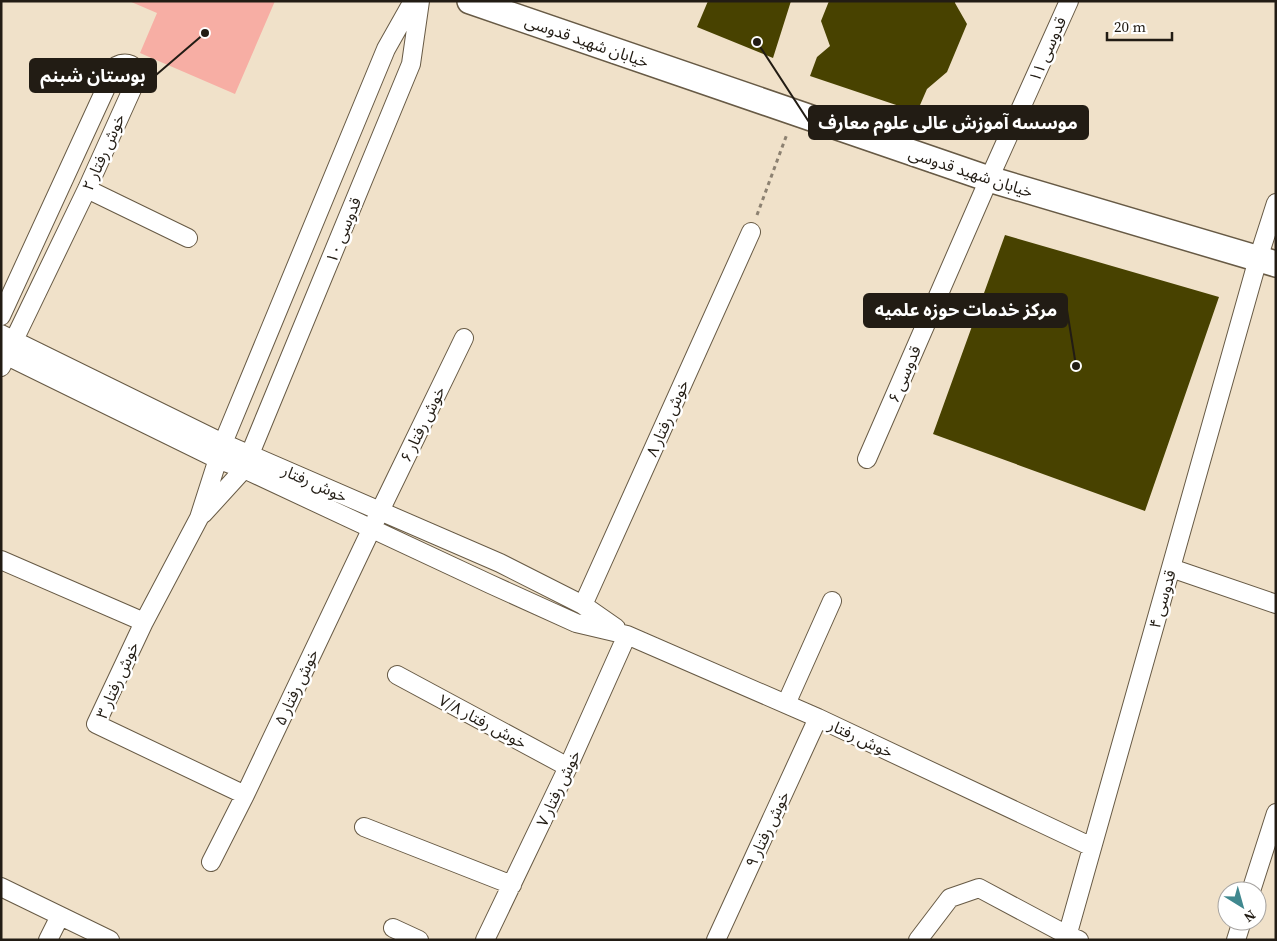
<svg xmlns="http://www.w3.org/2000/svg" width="1277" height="941" viewBox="0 0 1277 941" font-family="'Source Serif 4','Noto Sans Arabic',serif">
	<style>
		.green { fill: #f7aea4 }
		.building { fill: #484200 }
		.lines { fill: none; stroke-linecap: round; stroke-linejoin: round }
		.street-casing { stroke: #675a45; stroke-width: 20 }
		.secondary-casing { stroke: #675a45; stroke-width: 28 }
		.path { stroke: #8c8171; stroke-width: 3; stroke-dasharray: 4 4; stroke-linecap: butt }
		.street { stroke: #fff; stroke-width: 18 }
		.secondary { stroke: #fff; stroke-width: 25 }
		.labels { text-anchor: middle; stroke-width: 5; stroke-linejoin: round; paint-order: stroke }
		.street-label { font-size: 16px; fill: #221c14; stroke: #fff }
		.leader { fill: none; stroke: #221c14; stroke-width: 2 }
		.callout-dot { fill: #221c14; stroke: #fff; stroke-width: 2 }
		.callout { fill: #221c14; stroke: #221c14; stroke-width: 2 }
		.callout-label { font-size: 18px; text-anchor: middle; font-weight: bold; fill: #fff }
	</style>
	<rect width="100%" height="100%" fill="#f0e1c9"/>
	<path class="green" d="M129,1H275L235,94L140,53L157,13Z"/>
	<path class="building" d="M708,1H791L773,58L697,27Z
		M829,1H955V3L967,24L947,72L927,89L917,112L810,76L817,57L830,46L821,21Z
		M1005,235L1219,297L1145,511L933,434Z"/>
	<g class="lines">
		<defs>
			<path id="street" d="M87,189L188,238
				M1,316L116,66C126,61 138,64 136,77C136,79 134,82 134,85L87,189L1,367
				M1,334L223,443L500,563L583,605L616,628
				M1,353L217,459L244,469L490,584L576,623L627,635L818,718L1092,847
				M867,459L989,179L1069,1
				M203,514L244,469L250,454L411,64L420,1
				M1,560L144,622
				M1171,568L1276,604
				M583,605L751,232
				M397,675L568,767
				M786,704L832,601
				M245,795L96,724L144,622L199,518L223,443L386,49L413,1
				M364,827L512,885
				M211,862L245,795L380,511L464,338
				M1,887L110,940
				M1251,891L1276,813
				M393,928L419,940
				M48,940L60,916
				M485,940L568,767L627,635
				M716,940L818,718
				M918,940L950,898L979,888L1067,935L1079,940
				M1066,940L1258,259L1276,203
				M1236,940L1242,921"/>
			<path id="secondary" d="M470,1L989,179L1276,264"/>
		</defs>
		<use href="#street" class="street-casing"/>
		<use href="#secondary" class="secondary-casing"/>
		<path class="path" d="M757,215L787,134"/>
		<use href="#street" class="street"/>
		<use href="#secondary" class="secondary"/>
	</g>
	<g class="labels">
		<g class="street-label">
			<text transform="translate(587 41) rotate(19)" y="6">خیابان شهید قدوسی</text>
			<text transform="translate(1047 49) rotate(-66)" y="6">قدوسی ۱۱</text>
			<text transform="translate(103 152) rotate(-66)" y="6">خوش رفتار ۲</text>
			<text transform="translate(971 172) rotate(18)" y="6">خیابان شهید قدوسی</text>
			<text transform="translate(343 230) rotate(-68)" y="6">قدوسی ۱۰</text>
			<text transform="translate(904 374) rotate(-67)" y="6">قدوسی ۶</text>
			<text transform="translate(667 418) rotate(-66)" y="6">خوش رفتار ۸</text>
			<text transform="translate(422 424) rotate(-64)" y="6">خوش رفتار ۶</text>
			<text transform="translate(315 483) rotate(24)" y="6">خوش رفتار</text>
			<text transform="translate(1162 599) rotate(-74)" y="6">قدوسی ۴</text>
			<text transform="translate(117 680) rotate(-66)" y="6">خوش رفتار ۳</text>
			<text transform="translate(296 687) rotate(-65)" y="6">خوش رفتار ۵</text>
			<text transform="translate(483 721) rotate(28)" y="6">خوش رفتار ۷/۸</text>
			<text transform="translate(861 738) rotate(25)" y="6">خوش رفتار</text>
			<text transform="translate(558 788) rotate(-65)" y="6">خوش رفتار ۷</text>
			<text transform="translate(767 829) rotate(-65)" y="6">خوش رفتار ۹</text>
		</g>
	</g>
	<path class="leader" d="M205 33L156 75M757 42L809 122M1076 366L1067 310"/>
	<g class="callout-dot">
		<circle cx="205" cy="33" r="5"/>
		<circle cx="757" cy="42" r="5"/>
		<circle cx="1076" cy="366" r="5"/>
	</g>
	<g class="callout">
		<rect x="30" y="59" width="126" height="33" rx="5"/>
		<rect x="809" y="106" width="279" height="33" rx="5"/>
		<rect x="864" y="294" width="203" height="33" rx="5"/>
	</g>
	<g class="callout-label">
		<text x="93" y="82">بوستان شبنم</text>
		<text x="948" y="129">موسسه آموزش عالی علوم معارف</text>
		<text x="966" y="316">مرکز خدمات حوزه علمیه</text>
	</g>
	<rect width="1277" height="941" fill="none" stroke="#221c14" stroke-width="5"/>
	<g transform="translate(1242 906) rotate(143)"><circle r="24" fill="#ffffff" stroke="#a7a4a1"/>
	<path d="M0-4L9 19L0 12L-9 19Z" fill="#40888f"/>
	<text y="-8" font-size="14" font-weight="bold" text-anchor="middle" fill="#221c14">N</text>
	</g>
	<path d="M1107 32v8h65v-8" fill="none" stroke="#221c14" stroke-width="2.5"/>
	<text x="1114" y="32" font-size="15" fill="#221c14" stroke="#ffffff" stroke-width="4" paint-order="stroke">20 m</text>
</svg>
